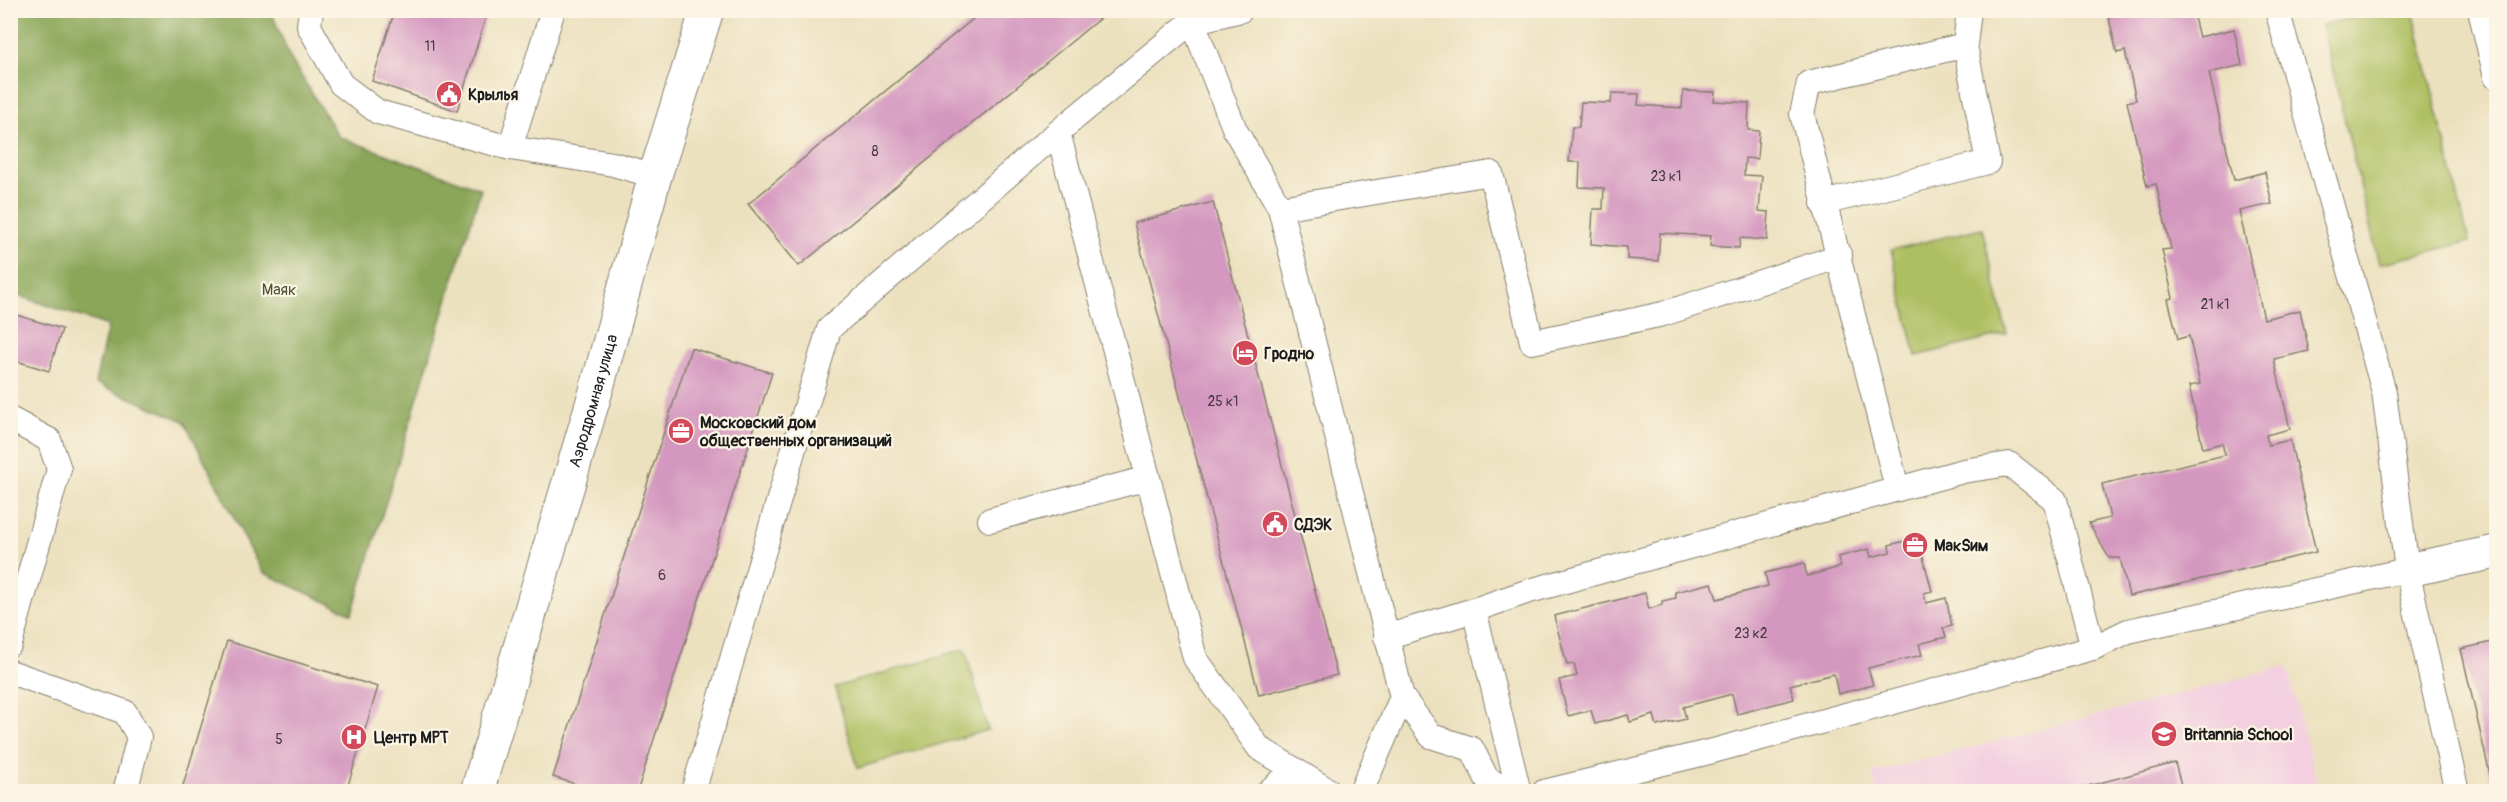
<svg xmlns="http://www.w3.org/2000/svg" width="2507" height="802" viewBox="0 0 2507 802" font-family="Pangolin,sans-serif">
	<style>
		.built { fill: #f3cfe0 }
		.green { fill: #aebf62; stroke: #656e3f; stroke-width: 1.5 }
		.forest { fill: #8aa658; stroke: #53613a; stroke-width: 1.5 }
		.building { fill: #d497bf }
		.lines { fill: none; stroke-linecap: round; stroke-linejoin: round }
		.service-casing { stroke: #847e6e; stroke-width: 26 }
		.minor-casing { stroke: #847e6e; stroke-width: 35 }
		.service { stroke: #fff; stroke-width: 24 }
		.minor { stroke: #fff; stroke-width: 33 }
		.labels { text-anchor: middle; stroke-width: 4.5; stroke-linejoin: round; paint-order: stroke }
		.number-label { font-size: 14px; fill: #4a3b45 }
		.poi-label { font-size: 16px; font-weight: bold; fill: #1c1c1c; stroke: #fcf5e5; text-anchor: start }
		.park-label { font-size: 16px; fill: #4f5534; stroke: #fcf5e5 }
		.street-label { font-size: 16px; fill: #1c1c1c; stroke: #fcf5e5 }
	</style>
	<rect width="100%" height="100%" fill="#fcf5e5"/>
	<filter id="ink" filterUnits="userSpaceOnUse"><feTurbulence type="fractalNoise" baseFrequency=".0167" numOctaves="2"/><feDisplacementMap in="SourceGraphic" scale="12" xChannelSelector="R" yChannelSelector="G"/><feConvolveMatrix kernelMatrix="1 2 1 2 8 2 1 2 1" color-interpolation-filters="sRGB"/></filter>
	<filter id="wash" filterUnits="userSpaceOnUse"><feTurbulence type="fractalNoise" baseFrequency=".008" numOctaves="4" result="noise"/><feDisplacementMap in="SourceGraphic" scale="24" xChannelSelector="R" yChannelSelector="G"/><feGaussianBlur stdDeviation="1.35" result="paint"/><feColorMatrix in="noise" values="0 0 0 0 0 0 0 0 0 0 0 0 0 0 0 0 0 1.4 0 .05"/><feComposite in="paint" operator="in"/></filter>
	<g filter="url(#wash)">
		<rect width="100%" height="100%" fill="#ece1bf"/>
		<path class="built" d="M2287,666L2319,791L1877,792L1872,773Z"/>
		<path class="green" d="M2381,11H2413L2469,242L2379,264L2322,25Z
			M1982,228L2007,334L1916,356L1891,250Z
			M965,649L988,730L858,768L835,687Z"/>
		<path class="forest" d="M11,10L271,11L290,58L339,137L481,189L352,614L262,572L184,421L95,383L108,326L11,293Z"/>
		<g id="blocks">
			<path class="building" d="M395,10H488L457,111L372,81Z
				M984,10H1110L799,266L748,204Z
				M2107,10H2192L2199,37L2234,29L2242,65L2209,73L2234,180L2265,172L2272,204L2239,211L2264,319L2300,310L2309,351L2274,359L2290,429L2266,435L2268,445L2290,440L2316,552L2129,596L2120,558H2109L2089,523L2110,518L2102,484L2225,455L2222,443L2203,448L2189,386L2200,384L2189,336L2178,339L2168,299L2173,298L2162,250L2171,249L2156,184L2147,186L2127,102L2136,100L2125,51L2117,53Z
				M1683,91L1715,92L1714,101L1749,103L1748,130L1759,131L1757,159L1745,158L1744,175L1762,176L1759,211L1769,212L1767,240L1740,238L1739,248L1710,246L1711,236L1660,233L1658,261L1627,259V247L1591,244L1593,209H1603L1604,188L1579,187L1580,162H1569L1572,127H1579L1581,102L1611,103L1612,93L1639,94L1638,105L1682,108Z
				M1213,202L1337,675L1259,695L1134,223Z
				M17,315L62,329L49,371L10,359V335Z
				M691,348L772,373L637,792H601L553,777Z
				M1918,538L1932,591L1924,593L1926,603L1946,598L1952,626L1943,628L1946,637L1919,644L1922,655L1868,668L1873,685L1838,694L1834,674L1790,685L1794,699L1737,714L1732,694L1683,707L1686,719L1657,726L1654,715L1630,722L1628,715L1595,724L1591,710L1568,716L1559,680L1577,676L1574,664L1567,665L1554,616L1645,593L1649,609L1662,605V601L1676,598L1675,592L1712,583L1717,599L1768,586L1765,573L1804,563L1807,576L1840,567L1838,557L1869,549L1871,557L1890,552L1889,545Z
				M227,641L378,687L346,792H181Z
				M2496,641V792H2494L2461,649Z
				M2175,763L2183,792H2069V791Z"/>
		</g>
	</g>
	<g filter="url(#ink)">
		<use href="#blocks" fill-opacity="0" stroke="#847e6e" stroke-width="1.5"/>
		<g class="lines">
			<defs>
				<path id="service" d="M311,10L309,26L341,84L378,112L510,148L613,164L655,176
					M1188,10L1235,130L1280,208L1402,697L1361,792
					M2277,10L2384,392L2407,570L2457,792
					M2480,10L2496,77
					M1965,45L1969,10
					M1058,132L1195,658L1259,748L1331,792
					M510,148L553,10
					M1823,203L1988,162L1965,45L1809,83L1802,114L1897,488
					M1280,208L1491,173L1532,342L1663,314L1840,256
					M10,419L49,440L59,469L10,644
					M990,520L1148,478
					M1386,637L1474,610
					M10,672L125,712L139,737L125,792
					M1402,697L1431,736L1472,749L1487,779L1512,792
					M693,792L829,329L1058,132L1191,22L1241,10
					M1268,792L1294,770
					M1519,792L1474,610L1526,592L1963,471L2009,464L2055,500L2093,648L2128,631L2407,570
					M1544,792L1713,751L2093,648"/>
				<g id="minor">
					<path d="M2407,570L2496,552"/>
					<path id="s1" d="M477,792L598,384L655,176L707,10"/>
				</g>
			</defs>
			<use href="#service" class="service-casing"/>
			<use href="#minor" class="minor-casing"/>
			<use href="#service" class="service"/>
			<use href="#minor" class="minor"/>
		</g>
	</g>
	<defs>
		<symbol id="civic-disc" viewBox="-11 -11 22 22"><circle r="9.5" fill="#d1495b" stroke="#fcf5e5"/><path d="M-.6-6.5H3V-4.5H.6V-3L4-1V1h2V6H-6V1h2V-1L-.6-3ZM-1.2 2.5V6h2.4V2.5Z" fill="#fff"/></symbol>
		<symbol id="hotel-disc" viewBox="-11 -11 22 22"><circle r="9.5" fill="#d1495b" stroke="#fcf5e5"/><path d="M-6-4.5h1.5V1H6V5H4.5V3h-9V5H-6ZM-4 0a1.8 1.8 0 1 1 3.6 0ZM.5 0V-2.5h3Q6-2.5 6 0Z" fill="#fff"/></symbol>
		<symbol id="office-disc" viewBox="-11 -11 22 22"><circle r="9.5" fill="#d1495b" stroke="#fcf5e5"/><path d="M-6-3h4V-5.5h4V-3h4V5H-6ZM-1-4.5V-3h2v-1.5ZM-6 0V1H6V0Z" fill="#fff"/></symbol>
		<symbol id="school-disc" viewBox="-11 -11 22 22"><circle r="9.5" fill="#d1495b" stroke="#fcf5e5"/><path d="M0-5L7-2L0 1L-7-2ZM-4 1L0 2.5L4 1V4Q0 6-4 4Z" fill="#fff"/></symbol>
		<symbol id="hospital-disc" viewBox="-11 -11 22 22"><circle r="9.5" fill="#d1495b" stroke="#fcf5e5"/><path d="M-5-5h3v3.5h4V-5h3V5h-3V1.5h-4V5h-3Z" fill="#fff"/></symbol>
	</defs>
	<g fill-rule="evenodd">
		<use href="#civic-disc" x="434" y="79" width="30" height="30"/>
		<use href="#hotel-disc" x="1230" y="338" width="30" height="30"/>
		<use href="#office-disc" x="666" y="416" width="30" height="30"/>
		<use href="#civic-disc" x="1260" y="509" width="30" height="30"/>
		<use href="#office-disc" x="1900" y="530" width="30" height="30"/>
		<use href="#school-disc" x="2149" y="719" width="30" height="30"/>
		<use href="#hospital-disc" x="339" y="722" width="30" height="30"/>
	</g>
	<g class="labels">
		<g class="number-label">
			<text x="430" y="51">11</text>
			<text x="875" y="156">8</text>
			<text x="1666" y="181">23 к1</text>
			<text x="2215" y="309">21 к1</text>
			<text x="1223" y="406">25 к1</text>
			<text x="662" y="580">6</text>
			<text x="1751" y="638">23 к2</text>
			<text x="279" y="744">5</text>
		</g>
		<g class="poi-label">
			<text x="468" y="100">Крылья</text>
			<text x="1264" y="359">Гродно</text>
			<text x="700" y="428">Московский дом<tspan x="700" dy="18">общественных организаций</tspan></text>
			<text x="1294" y="530">СДЭК</text>
			<text x="1934" y="551">МакSим</text>
			<text x="2184" y="740">Britannia School</text>
			<text x="374" y="743">Центр МРТ</text>
		</g>
		<g class="park-label">
			<text x="279" y="295">Маяк</text>
		</g>
		<g class="street-label">
			<text dy="6" stroke="none"><textPath href="#s1" startOffset="408">Аэродромная улица</textPath></text>
		</g>
	</g>
	<rect width="2507" height="802" fill="none" stroke="#fcf5e5" stroke-width="36"/>
</svg>
